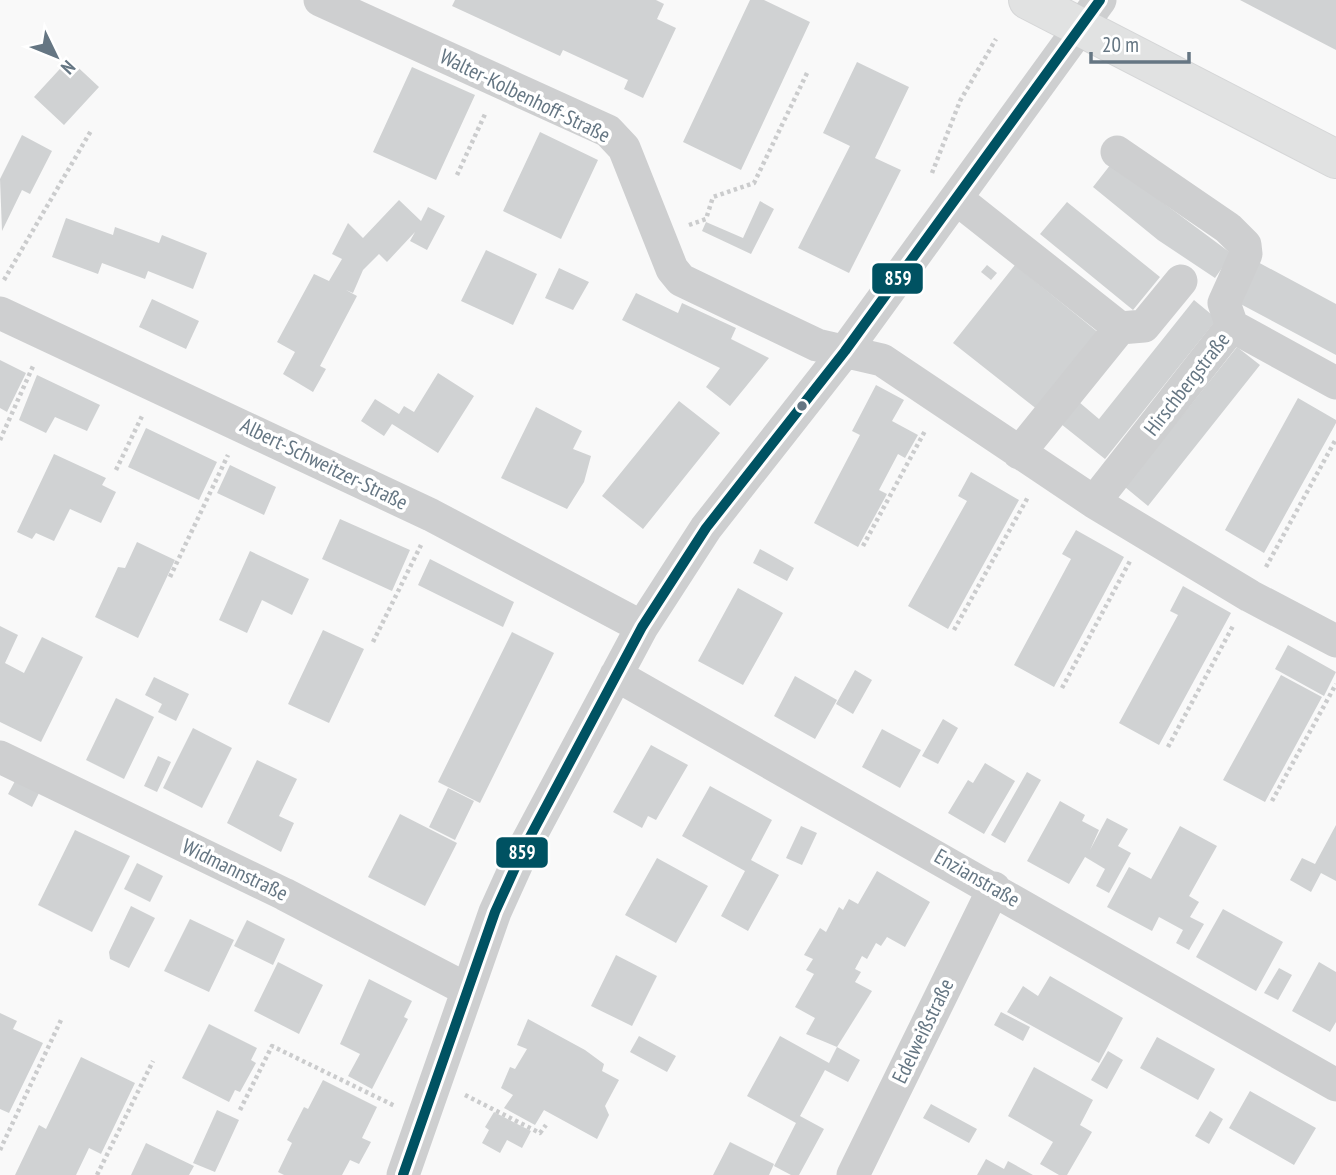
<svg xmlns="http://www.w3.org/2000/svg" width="1336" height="1175" viewBox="0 0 1336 1175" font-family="'PT Sans Narrow',sans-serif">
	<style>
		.building { fill: #d0d2d3 }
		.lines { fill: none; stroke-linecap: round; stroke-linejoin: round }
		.major-casing { stroke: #d5d6d7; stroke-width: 40 }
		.path { stroke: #cbcccd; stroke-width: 4.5; stroke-dasharray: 3.5 3.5; stroke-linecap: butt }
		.minor { stroke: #cecfd0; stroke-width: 33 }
		.major { stroke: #e1e2e2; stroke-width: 38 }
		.bus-1-casing { stroke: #fff; stroke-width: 16 }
		.bus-1 { stroke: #005262; stroke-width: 10 }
		.bus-dot { fill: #657683; stroke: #fff; stroke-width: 2.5 }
		.labels { text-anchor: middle; stroke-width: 7; stroke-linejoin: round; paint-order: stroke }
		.street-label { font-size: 21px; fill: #657683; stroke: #fff }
		.line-badge { stroke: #fff; stroke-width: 2.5 }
		.badge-label { font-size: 19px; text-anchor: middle; font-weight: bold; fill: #fff }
	</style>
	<rect width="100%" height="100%" fill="#f9f9f9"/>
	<path class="building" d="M455,0H656L664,4L657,19L676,28L643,98L624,89L628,80L563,50L560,56L452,6Z
		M750,0H764L810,22L741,170L683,142Z
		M1240,0H1336V50Z
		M69,59L99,87L64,125L34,97Z
		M857,62L909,87L875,158L901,170L849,273L798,248L850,146L823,133Z
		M412,67L475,95L436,180L373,152Z
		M540,132L598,160L561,239L503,211Z
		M22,135L52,151L30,194L22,190L2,231L0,179Z
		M1111,164L1232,254L1215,278L1158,240L1093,187Z
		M399,200L421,221L428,207L445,216L427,250L410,241L415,232L387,262L379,254L363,270L353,293L346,290L357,296L320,366L326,369L313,392L283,374L295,352L277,342L314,274L329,281L342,259L332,254L348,223L363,238Z
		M760,201L774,209L751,254L702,231L706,222L743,238Z
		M1067,202L1160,277L1133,310L1040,234Z
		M66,218L113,235L115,227L159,243L162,235L207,253L193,289L148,271L145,279L102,263L98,274L52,257Z
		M486,250L537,274L513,325L461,301Z
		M1254,260L1336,304V355L1233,300Z
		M987,265L997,273L991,280L981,272Z
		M1015,265L1100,334L1038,410L953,343Z
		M559,268L589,282L573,310L545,298Z
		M636,293L678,313L682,303L736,328L731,339L769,358L730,406L706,387L720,368L622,320Z
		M152,299L199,321L186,349L139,327Z
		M1194,300L1217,319L1105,459L1061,424L1079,402L1099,419Z
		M1237,347L1260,365L1148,506L1125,487Z
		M0,360L26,373L7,412L0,408Z
		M438,373L474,396L438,453L392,424L384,436L361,421L375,399L399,414L404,406L414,412Z
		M37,375L100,405L87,431L55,417L46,433L19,420Z
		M876,385L904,400L892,421L918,435L905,458L898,454L879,490L887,494L858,547L814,523L860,435L852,431Z
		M1298,398L1336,420V423L1264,553L1225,530Z
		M679,401L720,433L643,529L602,496Z
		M536,407L582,431L573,449L591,456L584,482L567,509L501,478Z
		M146,428L217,462L199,500L128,467Z
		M54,454L106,478L102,485L116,492L101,523L70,509L54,541L36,533L32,539L17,532Z
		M230,465L276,487L264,515L217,493Z
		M971,472L1019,500L948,629L908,606L967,501L958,496Z
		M340,519L410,550L392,591L322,559Z
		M1076,530L1124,557L1054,687L1014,665L1071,559L1062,554Z
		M137,542L175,560L138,638L95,617L118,567L125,568Z
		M760,549L794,568L787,581L753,563Z
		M250,551L309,579L292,615L262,600L247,633L219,620Z
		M430,559L514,602L503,627L418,585Z
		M1183,586L1231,613L1159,745L1119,723L1178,615L1170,611Z
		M738,588L783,613L743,685L698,661Z
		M0,626L18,635L5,663L24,673L42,637L83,657L41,742L0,722Z
		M323,630L364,649L329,723L288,704Z
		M512,632L554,653L480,803L438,782Z
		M1288,645L1336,672L1324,696L1275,669Z
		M855,670L872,680L853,714L836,704Z
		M1281,675L1322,697L1265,802L1223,780Z
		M795,676L837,700L815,739L774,716Z
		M154,677L189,694L176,721L158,712L162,704L145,695Z
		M116,698L154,717L124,779L86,760Z
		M943,719L958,728L938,764L922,756Z
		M193,728L232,748L202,808L163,788Z
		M882,729L921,750L900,788L862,767Z
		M651,745L688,765L656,820L648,816L642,828L613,812Z
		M158,756L171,762L157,792L144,786Z
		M257,760L297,779L279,816L294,823L281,852L227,823Z
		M985,763L1015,781L984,834L948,813L968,780L973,783Z
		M1027,772L1041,780L1005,843L991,835Z
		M15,781L39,793L32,807L8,794Z
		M710,786L772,820L751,860L779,875L748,931L721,916L745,871L682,836Z
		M448,788L474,801L455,840L429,827Z
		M1060,801L1085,815L1082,821L1099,830L1090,850L1107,818L1128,829L1118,846L1131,853L1109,893L1096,886L1105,869L1085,857L1069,884L1027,861Z
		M400,814L457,843L425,906L368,877Z
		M1336,825V881L1321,873L1311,892L1290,880L1302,858L1315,864Z
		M801,826L817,833L802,865L786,858Z
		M1180,826L1217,846L1189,896L1199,902L1190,917L1204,924L1189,950L1176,943L1183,930L1159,917L1152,931L1107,907L1129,867L1151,879Z
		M75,830L130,856L92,932L38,905Z
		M657,858L708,886L676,943L625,915Z
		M137,863L163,876L150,902L124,889Z
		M877,871L930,902L905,947L887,937L881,946L876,943L867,959L862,956L855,969L861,972L855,982L872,991L837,1047L806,1034L815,1018L795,1007L814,974L806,970L813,959L804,955L820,928L826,932L839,907L843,910L849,899L858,904Z
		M131,906L155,918L129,968L110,959L109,952Z
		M1223,909L1283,942L1256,991L1196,957Z
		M190,919L234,940L209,992L164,971Z
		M247,920L285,939L273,965L234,946Z
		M616,955L657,976L632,1026L591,1006Z
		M278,962L323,985L299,1034L254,1011Z
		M1319,962L1336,972V1022L1330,1032L1292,1011Z
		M1279,968L1292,975L1278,1000L1264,993Z
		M1050,976L1123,1018L1099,1063L1007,1012L1023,986L1038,996Z
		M369,979L412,1001L404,1017L408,1019L372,1089L348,1076L360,1054L340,1044Z
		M1001,1012L1030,1027L1023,1041L994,1025Z
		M0,1013L17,1021L13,1029L43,1043L9,1113L0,1109Z
		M528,1019L585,1050L604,1064L602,1071L619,1080L605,1106L609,1115L597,1139L544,1110L535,1125L504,1108L513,1095L501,1088L510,1067L515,1069L527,1049L517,1045Z
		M209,1024L257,1048L251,1060L256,1063L240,1092L235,1090L229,1102L182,1078Z
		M639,1036L676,1056L667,1072L630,1052Z
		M780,1036L829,1063L837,1047L860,1060L848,1082L825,1070L800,1116L824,1129L799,1175H791L774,1166L796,1123L747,1096Z
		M1157,1037L1215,1069L1198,1100L1140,1068Z
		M1108,1051L1123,1060L1107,1089L1091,1080Z
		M81,1057L135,1083L101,1154L89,1148L76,1175H15L39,1125L46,1129Z
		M1034,1067L1093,1100L1080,1125L1092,1132L1067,1175H1059L1040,1164L1053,1142L1008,1116Z
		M323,1080L377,1107L362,1138L371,1142L359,1164L350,1160L342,1175H284L278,1172L292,1143L287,1140L304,1107L308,1109Z
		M1250,1091L1316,1128L1294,1165L1229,1128Z
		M931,1104L977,1129L969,1143L923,1118Z
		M217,1110L239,1120L215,1172L193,1163Z
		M1210,1111L1223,1119L1209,1144L1195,1136Z
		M494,1112L531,1131L522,1148L507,1140L500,1153L482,1143L489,1130L485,1127Z
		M730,1142L774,1164L769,1175H713Z
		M146,1143L194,1166L189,1175H131Z
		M986,1159L1004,1169L1008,1161L1033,1175H977Z"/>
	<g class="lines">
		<defs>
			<path id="major" d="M1028,0L1336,159"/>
		</defs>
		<use href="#major" class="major-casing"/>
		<path class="path" d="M932,173L960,101L996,39
			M457,175L486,112
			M689,225L706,219L713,197L754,183L808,71
			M4,280L92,129
			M0,440L34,364
			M116,470L143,414
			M863,546L926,429
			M1266,567L1336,439
			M170,577L228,455
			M954,630L1028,497
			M373,642L421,545
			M1062,688L1130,561
			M1168,747L1234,624
			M1272,801L1336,684
			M465,1095L540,1133L546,1125
			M240,1110L272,1046L395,1106
			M0,1150L61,1020
			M97,1175L153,1061"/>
		<path class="minor" d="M320,0L608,131L624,148L672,269L681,280L817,345L882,360L1094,502L1250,596L1336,641
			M1117,152L1228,228L1245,245L1246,254L1224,303L1232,326
			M957,199L1120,328L1019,453
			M0,313L431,515L642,627
			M1120,328L1144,326L1181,281
			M1094,502L1232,326L1336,383
			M616,675L1336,1085
			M0,757L284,894L466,989
			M403,1175L495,912L524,848L642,627L706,528L845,351L1100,0
			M853,1175L994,888"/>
		<use href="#major" class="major"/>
		<defs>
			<path id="bus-1" d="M403,1175L495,912L524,848L642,627L706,528L845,351L1100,0"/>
		</defs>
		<use href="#bus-1" class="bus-1-casing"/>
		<use href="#bus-1" class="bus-1"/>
	</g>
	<circle class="bus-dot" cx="802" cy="406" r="6"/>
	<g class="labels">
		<g class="street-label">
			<text transform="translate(525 96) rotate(26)" y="7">Walter-Kolbenhoff-Straße</text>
			<text transform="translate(1187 384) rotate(-52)" y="7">Hirschbergstraße</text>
			<text transform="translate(324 464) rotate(26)" y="7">Albert-Schweitzer-Straße</text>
			<text transform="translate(235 870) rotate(26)" y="7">Widmannstraße</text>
			<text transform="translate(977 878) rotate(30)" y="7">Enzianstraße</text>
			<text transform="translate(923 1031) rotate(-64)" y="7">Edelweißstraße</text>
		</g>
	</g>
	<g class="line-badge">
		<rect x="871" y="262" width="53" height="33" rx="7" fill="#005262"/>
		<rect x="495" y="836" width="54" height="33" rx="7" fill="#005262"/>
	</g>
	<g class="badge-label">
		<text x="898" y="285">859</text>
		<text x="522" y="859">859</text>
	</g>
	<g transform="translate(56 56) rotate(133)" stroke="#ffffff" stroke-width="5" paint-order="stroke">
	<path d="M0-5L12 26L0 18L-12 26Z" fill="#657683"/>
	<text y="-10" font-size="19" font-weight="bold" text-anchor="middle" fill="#657683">N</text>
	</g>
	<path d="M1091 52v10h98v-10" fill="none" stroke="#657683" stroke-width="3.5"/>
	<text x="1102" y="52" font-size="21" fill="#657683" stroke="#ffffff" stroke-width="5" paint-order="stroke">20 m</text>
</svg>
